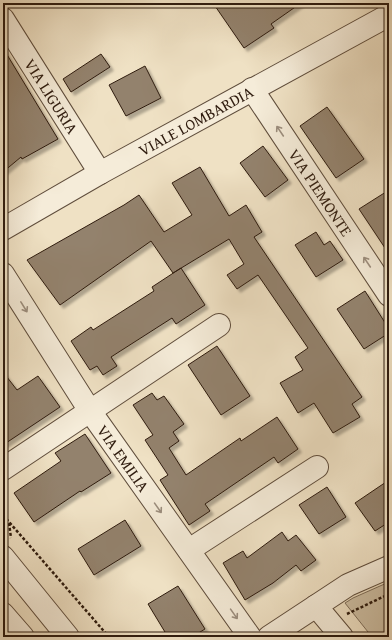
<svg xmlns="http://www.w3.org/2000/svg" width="392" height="640" viewBox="0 0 392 640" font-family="'Gentium Book Plus',serif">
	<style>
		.green { fill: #cec0a5; stroke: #7e6e5a }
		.building { fill: #93826d; stroke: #2f1c0f; filter: url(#shadow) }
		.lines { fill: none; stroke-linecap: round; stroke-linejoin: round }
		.minor-casing { stroke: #5f4d3c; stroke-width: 24 }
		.path { stroke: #2f1c0f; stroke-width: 2.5; stroke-dasharray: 3 2; stroke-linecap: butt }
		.minor { stroke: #f5ecd9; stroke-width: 22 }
		.oneway { stroke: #9c8e7e }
		.labels { text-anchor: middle; stroke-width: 3.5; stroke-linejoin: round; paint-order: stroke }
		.street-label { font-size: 16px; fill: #2f1c0f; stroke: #f5ecd9 }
	</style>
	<defs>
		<filter id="shadow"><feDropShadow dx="3.5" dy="3.5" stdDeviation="1" flood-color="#0004"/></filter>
	</defs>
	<rect width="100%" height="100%" fill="#efe1c4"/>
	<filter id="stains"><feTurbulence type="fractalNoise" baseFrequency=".005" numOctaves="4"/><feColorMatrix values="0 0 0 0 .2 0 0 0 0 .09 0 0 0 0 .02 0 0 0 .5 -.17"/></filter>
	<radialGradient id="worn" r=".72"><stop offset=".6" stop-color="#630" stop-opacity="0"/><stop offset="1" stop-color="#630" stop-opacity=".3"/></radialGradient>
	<path class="green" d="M389,582V637H372L345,603L353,598Z"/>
	<path class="building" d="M213,3H301L271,24L274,28L244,48Z
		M3,48L58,139L22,159L21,157L3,172Z
		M101,54L110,67L71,92L63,79Z
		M145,66L161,98L126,116L109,85Z
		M327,107L364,159L336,178L300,126Z
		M263,146L288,180L265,197L240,163Z
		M200,167L229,216L246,205L262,232L254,237L362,397L352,404L360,417L333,433L314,403L298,413L280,383L303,370L295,357L308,348L258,275L237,289L227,275L244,264L229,239L173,273L151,241L60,305L27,260L124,205L139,195L164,232L192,215L172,183Z
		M389,190V254L359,209Z
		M316,232L324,245L330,241L343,260L316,277L295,245Z
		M181,268L205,305L176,324L172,318L111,357L117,366L103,375L97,366L90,370L71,341L91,327L93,330L154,291L152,287Z
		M365,291L389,329V333L364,349L337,309Z
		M217,346L250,396L221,415L188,365Z
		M3,372L17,390L38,376L60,407L3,445Z
		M152,393L157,400L164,396L184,424L173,432L179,441L169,448L186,475L240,438L241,441L277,417L298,449L278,463L274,457L205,504L210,511L189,525L160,480L168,475L145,440L153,435L133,405Z
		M85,434L111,473L81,492L80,491L34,522L14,493L61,461L55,453Z
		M389,480V522L375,531L355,503Z
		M327,487L346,517L319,534L299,505Z
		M125,520L141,546L94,575L78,549Z
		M282,532L288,541L296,535L316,560L301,571L296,565L273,583L245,600L223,563L243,551L247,558Z
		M178,586L205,629L192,637H168L148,604Z"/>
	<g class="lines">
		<defs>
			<g id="minor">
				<path id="s1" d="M3,19L100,173"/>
				<path id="s2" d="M252,89L389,295"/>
				<path id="s3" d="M3,229L100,173L389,15"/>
				<path id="s4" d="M3,274L90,411L250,637"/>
				<path d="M3,469L219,325"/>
				<path d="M189,550L317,467"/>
				<path d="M3,557L68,637"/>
				<path d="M316,606L342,637"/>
				<path d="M3,614L23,637"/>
				<path d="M269,637L348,585L389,567"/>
			</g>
		</defs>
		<use href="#minor" class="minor-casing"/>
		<path class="path" d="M3,515L109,637
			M9,523L11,538
			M347,614L389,594"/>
		<use href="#minor" class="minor"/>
	</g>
	<defs><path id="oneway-shaft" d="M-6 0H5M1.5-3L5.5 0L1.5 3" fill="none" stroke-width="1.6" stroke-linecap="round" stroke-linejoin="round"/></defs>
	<g class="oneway">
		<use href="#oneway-shaft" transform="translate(280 131) rotate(-124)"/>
		<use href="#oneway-shaft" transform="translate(367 262) rotate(-124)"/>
		<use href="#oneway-shaft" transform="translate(24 307) rotate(58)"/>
		<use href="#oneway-shaft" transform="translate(158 508) rotate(55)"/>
		<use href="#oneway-shaft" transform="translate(234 614) rotate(55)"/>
	</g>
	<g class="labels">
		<g class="street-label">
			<text dy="6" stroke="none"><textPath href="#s1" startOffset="91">VIA LIGURIA</textPath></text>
			<text dy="6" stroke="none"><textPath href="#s3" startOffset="221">VIALE LOMBARDIA</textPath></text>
			<text dy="6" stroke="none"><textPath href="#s2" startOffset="124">VIA PIEMONTE</textPath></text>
			<text dy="6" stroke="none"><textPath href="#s4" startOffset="220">VIA EMILIA</textPath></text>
		</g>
	</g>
	<rect width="392" height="640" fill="none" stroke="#efe1c4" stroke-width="16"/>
	<rect x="4" y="4" width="384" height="632" fill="none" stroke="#2f1c0f" stroke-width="2"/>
	<rect x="8" y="8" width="376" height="624" fill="none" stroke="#2f1c0f"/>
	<rect width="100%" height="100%" filter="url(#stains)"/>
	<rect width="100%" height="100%" fill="url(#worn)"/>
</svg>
